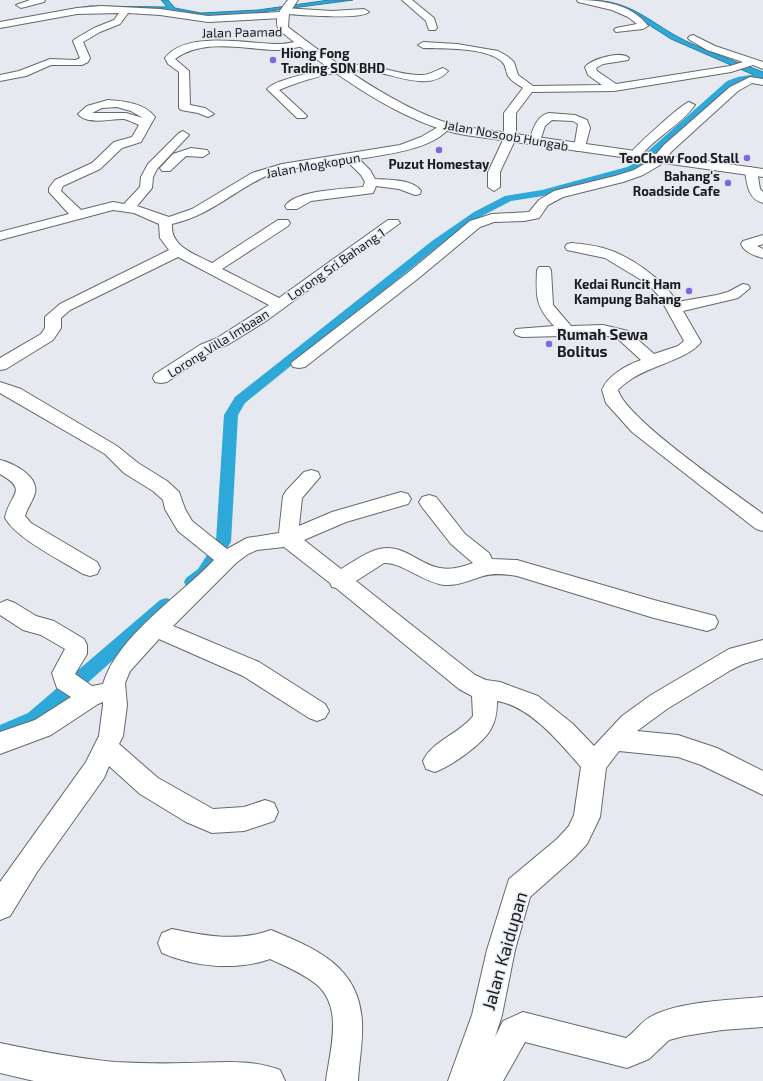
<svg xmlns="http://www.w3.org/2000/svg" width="763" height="1081" viewBox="0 0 763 1081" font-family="'Exo 2',sans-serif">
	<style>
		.water { fill: #2ea8d9; stroke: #287ea1 }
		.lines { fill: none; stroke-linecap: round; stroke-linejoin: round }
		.canal { fill: #2ea8d9; fill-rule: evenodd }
		.minor-casing { stroke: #65686d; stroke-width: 2 }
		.major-casing { stroke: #65686d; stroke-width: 2 }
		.minor { fill: #fff; fill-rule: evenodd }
		.major { fill: #fff; fill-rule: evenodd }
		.poi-dot { fill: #8165e1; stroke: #e6eaf0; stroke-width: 1.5 }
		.labels { text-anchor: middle; stroke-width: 3; stroke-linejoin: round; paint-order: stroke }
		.far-street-label { font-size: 13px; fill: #1b1c1e; stroke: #e6eaf0 }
		.far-poi-label { font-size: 13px; font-weight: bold; fill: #1b1c1e; stroke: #e6eaf0; text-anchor: end }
		.poi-label { font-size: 15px; font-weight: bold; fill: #1b1c1e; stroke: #e6eaf0; text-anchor: start }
		.near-street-label { font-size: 18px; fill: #1b1c1e; stroke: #e6eaf0 }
	</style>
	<rect width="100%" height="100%" fill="#e6eaf0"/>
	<path class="water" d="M161,0H168L175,8L201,13L258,10L329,0H353L247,14L201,16L105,8L0,24V22L90,6L167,7Z
		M588,0C633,0 649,23 686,41C711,53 737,62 763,72V79L671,39L629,12L603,3Z"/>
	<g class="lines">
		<path class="canal" d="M763,73V77L740,81L733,85L655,155L649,163L633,171L543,196L511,201L482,216L440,245L245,403L238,415L231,542L208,577L198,586L192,588L186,586L184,582L186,578L198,569L216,541L224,415L235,397L432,241L474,212L505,196L542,190L627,167L643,159L648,151L727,81L738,77Z
			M166,598L172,600L174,604L172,608L40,725L0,741V725L28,713L160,600Z"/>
		<defs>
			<path id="minor" d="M30,0H45L44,2L21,8L16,5Z
				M402,0H412L434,18L437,28L435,30H429L426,21Z
				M577,0C602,0 632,4 648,26L643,29L616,32L614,30L616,28L637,24L628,17L612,10L578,2Z
				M101,6L160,9L208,16L280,12L281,9L284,8L332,11L364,9L369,12C360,20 301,15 287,14L286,17L283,18L208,22L160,15L128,13L120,24L100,32L83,42L90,58L88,62L82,65H51L26,76L0,81V75L19,71L50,59L76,60L80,58L73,41L75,39L94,28L114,20L119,13L77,14L0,28V22L77,8Z
				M693,35L715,46L763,62V69L753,65L731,72L614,91L532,92L516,113V138L500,172V187L494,191L488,187V172L504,138V113L523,88C519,85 511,81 508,76C505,70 507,65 500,60C482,47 445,49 423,48L418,45L423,42L457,44L498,51L507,56L514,62L518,75L533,86L602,85L588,75L585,67C591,59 622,50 629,58L628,60L603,64L596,68L597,71L616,84L730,66L743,62L707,50L690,40L688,38L690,36Z
				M303,40L306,41L308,43L306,45C298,47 288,50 279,50C246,50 204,37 175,59L189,71L190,105L205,108L214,114L208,117L198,113L181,110L179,108V72L168,64L165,58C186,30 248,44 279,44C287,44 295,42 303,40Z
				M353,65C377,63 398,76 422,75C430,75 436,70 443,68L448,71C429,95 384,69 360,70C334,71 303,80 279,90L305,114L307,116L305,118H297L267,89C275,78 338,67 353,65Z
				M750,77L763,79V85L752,83L738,91L672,151L660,165L643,175L623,182L563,197L548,205L539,218L524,221L494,222L480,227L420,277L305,367L299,368L293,367L291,363L410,271L470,221L492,214L529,212L539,200L554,191L615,176L634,170L651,160L664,145L730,87Z
				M108,100C123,101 145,103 155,117L141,142L122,148L100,169L63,186L61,191L81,210L113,202L124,204L140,187L141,177L148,164L179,133L183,131L189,135L157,169L153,177L152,188L137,206L169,217L192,209L252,173L282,164L400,145L421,137L445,123L451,126C434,150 386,154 359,159L370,170L375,179C389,180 413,179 421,191L420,194L415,195L399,189L376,186L373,193L311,201L297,209H287L285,206C296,190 344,189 363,187L365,182L361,175L347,161C320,165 283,167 260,179C229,195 208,216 172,224C170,247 195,254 212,263L278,220H288L290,223L288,226L222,269L279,298L388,220H398L400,223L266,321L229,344L212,351L167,382L161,383L155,382L153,378L155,374L200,345L217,338L269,305L178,257L70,310L61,318V328L53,340L6,369L0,370V358L41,334L45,328V317L60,304L169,250L160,238L159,224L134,213L113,210L0,240V232L69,214L49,192V188L55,180L92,163L114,142L132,137L139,125C134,123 129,120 124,119C111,118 88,126 78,114L87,106ZM117,107L131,111L143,118L126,113H92L102,108Z
				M689,102L695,105C680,126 655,137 639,158H631L629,155C634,147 683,103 689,102Z
				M549,113L575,115L587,120L590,128L584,151H576L574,148L578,124L573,121L552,120L545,126L539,144H531L529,141C533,130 536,116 549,113Z
				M191,148L207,150L209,153L203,157L186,156L170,171H162L160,168L173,154Z
				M751,167L757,171L760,189L763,192V203C748,199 747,184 745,171Z
				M763,235V244L757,246L763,249V258C755,256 744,252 741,244L743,241Z
				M572,243C582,244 593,245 603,248C629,255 663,279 677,302L717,295L728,292L743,284L748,285L750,288L738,298L683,311L701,342C689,359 649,366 630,380C626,383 621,386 618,390C625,418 735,493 763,514V531L756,529L632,432L606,403L602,390C608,375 627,365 641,360L617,338L603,335L522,337L516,335L514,332L516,329L554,326C535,306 536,296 537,270L539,267H549L551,270L553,305L571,326L603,325L628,331L654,354L678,346L684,341L659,296L648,284L605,258L567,250L565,247L567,244Z
				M0,382L21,389L117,446L138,463L167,481L179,492L185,509L192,521L227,549L247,538L279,533L283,496L286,491L304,472L311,470L318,472L320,477L302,498L299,526L332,512L401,492L408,494L411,499L408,504L346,522L304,540L341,569C353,562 366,552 379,549C403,543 418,564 440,568C452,570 462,567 473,563L451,544L422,507L419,502L422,497L429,495L436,497L465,534L489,553L492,559L517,560L654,600L715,616L718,622L715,628L707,631L654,618L517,576C506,574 494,573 483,576C470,580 458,586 444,585C423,582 401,562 384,563L356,581L475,675L486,680L500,682L538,696L573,724L594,746L622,716L651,695L729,649L763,640V658L743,664L731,670L667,709L637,731L678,735L717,748L763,771V795L701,765L678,757L619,751L606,768L600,817L587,844L575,857L530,897L515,950L502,1015L495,1037L503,1021L523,1012L626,1038C635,1032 641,1022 650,1017C678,1001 731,1000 763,997V1027L722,1030L684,1036L669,1040L649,1059L627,1068L525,1042L503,1081H448L472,1015L487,950L509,879L557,839L569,826L574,815L581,767C560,743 530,706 497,701C497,711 496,720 491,729C483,744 451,766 435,772L426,769L423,761C432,741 459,734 473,716L472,696L459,689L336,588L332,587L330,583L284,547L257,550L248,554L236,563L173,626L259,662L325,704L329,711L325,718L317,721L309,718L243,676L159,639L130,671L125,683L127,705L123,736L119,744L158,778L213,809L244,807L265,800L274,803L278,812L274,821L244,831L212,833L186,822L140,794L109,766L104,778L37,872L10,916L0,920V882L86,762L99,736L103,705V702L98,704L51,735L0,754V732L35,720L71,697L57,688L52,673L65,649L41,635L23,630L0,615V603L7,600L15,603L36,616L54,621L84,639L87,645V654L75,674L92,686L103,684C118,635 179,597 214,560L178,531L165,509L163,500L153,491L124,473L105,454L0,393Z
				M0,460C13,463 39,476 35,493C33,501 27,508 25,516L31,523L97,562L100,568L97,574L90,576L83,574C61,560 18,540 5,518C9,494 30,491 0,474Z
				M172,929C206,936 238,942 271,930C317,949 360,967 362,1023C363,1042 359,1062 358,1081H326C330,1050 344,1007 316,984C302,973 285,966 270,959C236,971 195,967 162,953L158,943L162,933Z
				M0,1043C38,1051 75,1058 114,1062C137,1063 161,1064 184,1063C215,1063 250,1058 280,1070L285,1081H34L0,1073Z"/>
			<path id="major" d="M288,0H298L289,13L288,27C332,61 410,118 465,127L763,169V177L465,135C401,124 329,70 279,30C273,19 281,9 288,0Z"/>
		</defs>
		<use href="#minor" class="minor-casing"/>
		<use href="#major" class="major-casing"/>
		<use href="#minor" class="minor"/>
		<use href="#major" class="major"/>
	</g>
	<g class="poi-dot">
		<circle cx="273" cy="60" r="4"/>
		<circle cx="439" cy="150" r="4"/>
		<circle cx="747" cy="158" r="4"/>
		<circle cx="728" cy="183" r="4"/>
		<circle cx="689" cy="291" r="4"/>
		<circle cx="549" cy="344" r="4"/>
	</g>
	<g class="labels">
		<g class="far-street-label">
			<text transform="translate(242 32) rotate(-1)" y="5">Jalan Paamad</text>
			<text transform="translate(506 135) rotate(10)" y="5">Jalan Nosoob Hungab</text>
			<text transform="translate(313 165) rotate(-10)" y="5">Jalan Mogkopun</text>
			<text transform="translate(336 264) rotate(-35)" y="5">Lorong Sri Bahang 1</text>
			<text transform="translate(218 343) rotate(-32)" y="5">Lorong Villa Imbaan</text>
		</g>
		<g class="far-poi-label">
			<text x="281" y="58" text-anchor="start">Hiong Fong<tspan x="281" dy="15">Trading SDN BHD</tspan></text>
			<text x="739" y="163">TeoChew Food Stall</text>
			<text x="439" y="169" text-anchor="middle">Puzut Homestay</text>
			<text x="720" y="181">Bahang's<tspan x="720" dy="15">Roadside Cafe</tspan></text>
			<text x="681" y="289">Kedai Runcit Ham<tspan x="681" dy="15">Kampung Bahang</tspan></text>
		</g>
		<g class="poi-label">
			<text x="557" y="340">Rumah Sewa<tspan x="557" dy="17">Bolitus</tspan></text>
		</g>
		<g class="near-street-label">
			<text transform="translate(505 951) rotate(-74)" y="6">Jalan Kaidupan</text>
		</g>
	</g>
</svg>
